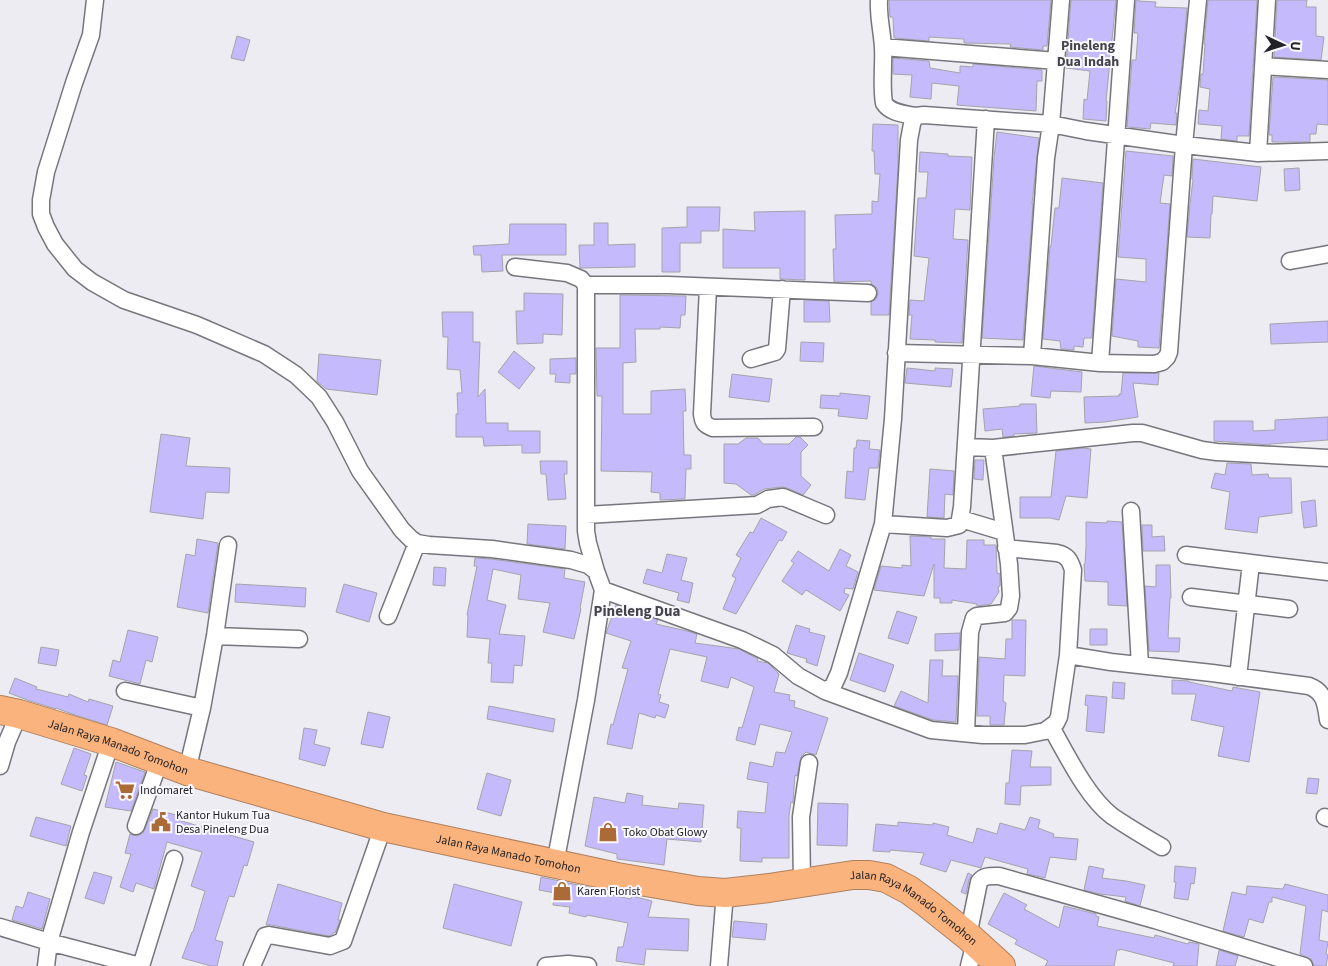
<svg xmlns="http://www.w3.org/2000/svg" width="1328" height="966" viewBox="0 0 1328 966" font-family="'Source Sans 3',sans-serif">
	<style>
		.building { fill: #c5bbfc; stroke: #a4a3aa }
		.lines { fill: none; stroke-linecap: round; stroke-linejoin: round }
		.street-casing { stroke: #77767c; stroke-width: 19 }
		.highway-casing { stroke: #af805f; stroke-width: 30 }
		.street { stroke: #fff; stroke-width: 16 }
		.highway { stroke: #fbb37e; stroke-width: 28 }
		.labels { text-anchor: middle; stroke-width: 4; stroke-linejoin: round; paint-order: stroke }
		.street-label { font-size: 12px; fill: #232225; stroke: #faf9ff }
		.poi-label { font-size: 12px; fill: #232225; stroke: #faf9ff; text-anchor: start }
		.neighbourhood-label { font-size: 14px; font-weight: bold; fill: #45444a; stroke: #faf9ff }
		.quarter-label { font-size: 15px; font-weight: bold; fill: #45444a; stroke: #faf9ff }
	</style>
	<rect width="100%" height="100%" fill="#edecf3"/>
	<path class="building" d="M889,0H1051L1047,46H1043V50L1010,47L1011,44L964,43V39L929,37V41L894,38L893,17H890Z
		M1071,0H1116L1106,101H1107L1106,121L1083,119L1084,99L1087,100L1090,71L1066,68Z
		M1136,0H1139V1L1156,2L1155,7L1187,8L1180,85L1175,113H1177L1176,125L1151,123L1150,129L1127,127L1132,60H1136L1138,33H1134Z
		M1208,0H1257L1249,136H1237V141L1221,139L1222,126L1198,124L1199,110L1208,111L1210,89L1200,87L1201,74H1203L1205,44H1204Z
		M1277,0H1307L1306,7H1316V36L1324,37L1321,60L1274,57Z
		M237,36L250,40L244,61L231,58Z
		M893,58L929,61L930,68L960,73V66L973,67V64L1042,70V81H1037L1036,111L957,105L959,86L932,83L931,99L910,97L912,75L893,74Z
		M1273,77L1328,80V125L1317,124L1316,134H1310V142H1272V135H1269Z
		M873,124L898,125V166L889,315H871V302L876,299L878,293L877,288L871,284V281L834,282L833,249H836L835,215L872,214V201L878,202L880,174H875L874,151H872Z
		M997,132L1039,138L1032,204H1033L1023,340L982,338L994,158Z
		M1126,151L1173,156L1172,176L1164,175L1160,203L1170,204L1159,348L1138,347V341L1112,336L1116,279L1146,282V259L1118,257Z
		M920,152L948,154V156L972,157L970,210L955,209L953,239L968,240L962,343L935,342V340L910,339L912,315H909L910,300L924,301L929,258L914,256L918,198H926L928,172H919Z
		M1193,159L1261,167L1257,201L1213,196L1212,214H1211L1210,238L1187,237L1190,204L1193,180L1192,179Z
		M1299,168L1300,190L1285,191L1284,169Z
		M1062,178L1103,183L1092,338H1084L1083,347L1074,346V350L1061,349L1060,341L1043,339L1050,246H1051L1055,208H1059Z
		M687,207H720L719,231H701V243H680V272H662V228L687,227Z
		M805,211V280L780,279V268H723V229L755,231L754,212Z
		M594,223H608V245L635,244V267L580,268L579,245H594Z
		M510,224H566V255H502L503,271L482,272L481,255H474L473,246L509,244Z
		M524,293L563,294L562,335L543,334V343L517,344L516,311H524Z
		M620,295L686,296L685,315H681L680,328L660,327V329H635L636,362L623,363V414H651V391L685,389L686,411H683L684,455H691V469H686L685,499L660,500V493L651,492L652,472L601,471L602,396H597L596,348H620Z
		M804,300L829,301L830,322H804Z
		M442,312H473V342H480L478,397L485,389L486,423H508V431H540V453H522V445L484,446L483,437H456V414H458L457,393H462L460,370L447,369L448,337H443Z
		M1328,321V342L1271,344L1270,324Z
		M801,342L824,343L823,362L800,361Z
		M514,351L535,368L519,389L498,372Z
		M319,354L381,360L377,395L326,389L317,381Z
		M576,358V374H570V383L555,382L556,374H550V359Z
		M1034,366L1082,372L1081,392L1051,391L1050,398L1031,396Z
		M907,368L935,371V368L953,369L951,387L905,383Z
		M1123,373H1159L1158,385L1133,383L1138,417L1105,422L1085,423L1084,397L1119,396V394H1121Z
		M732,374L772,379L769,402L729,397Z
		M840,393L870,396L867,419L838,416L839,409L820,408L821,395L840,396Z
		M1020,404H1036L1037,433L1014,434V436L1003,437L1002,429L985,431L983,409L1020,406Z
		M1328,417V440L1270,444V445L1214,441V421H1253V431L1275,430V420Z
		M161,434L190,438L186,466L230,468L229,493L206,492L203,519L150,512Z
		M796,437H800L808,445L801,452V476L811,485L803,495L787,488L782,487L764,489L754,495H751L736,484L724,483V444H738L746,438H758L763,444H789Z
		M857,440L870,441L869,449L880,450L878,468H869L865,500L845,498L847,471L853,472L854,448H856Z
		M1083,448L1091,449L1087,498L1066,496L1059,520L1050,518H1020V497H1051L1056,451Z
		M975,460H984L983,480L974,479Z
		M540,461H567V474H564L566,499L548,500L546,474H541Z
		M1227,463L1251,464L1252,475L1268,474L1269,478H1291L1292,513L1259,517L1257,533L1225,529L1230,492L1211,488L1215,473L1225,475Z
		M930,469L954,471L953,495L945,494L944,518L927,517Z
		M1315,500L1317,526L1304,528L1301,502Z
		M761,518L787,532L782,541L779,540L736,614L723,609L736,578L732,576L741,558L736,555L750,532L753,533Z
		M1107,521L1122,522L1127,606L1108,605V582L1085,581L1084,564H1085L1086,547V522L1107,523Z
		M528,524L566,526L565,549L527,544Z
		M1142,525H1152V537L1164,536L1165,551H1143Z
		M910,536L931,537V539H945L944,568L966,569L967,540H984V545H996L997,573L1000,574V586L998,587L999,592L991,604L977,606V604L952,600V603H940V598H934V564L924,596L874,590L881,566L902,568V565L911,566Z
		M197,539L218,543L208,613L177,607L186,554L195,556Z
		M840,549L851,555L846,566L858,572L853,589L845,588L844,593L849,595L840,611L806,590L802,595L782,581L794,563L791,561L798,551L829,571Z
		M667,554L687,558L681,580L693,583L689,603L677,600L679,593L643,583L647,569L662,573Z
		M475,558L491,559L565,569L564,578L585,582L580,608L581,609L574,639L543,632L550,603L518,599L521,575L493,569L487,600L506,605L499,634L525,636L522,666L514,665L513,683L491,682L492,663H488L490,639L467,637L468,615H467L477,566H474Z
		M1156,565H1170L1171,598H1170L1168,638H1180L1179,652L1149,651L1145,586L1156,587Z
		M434,567L446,568L445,586L433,585Z
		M236,584L306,588L305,607L235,602Z
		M344,584L377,593L369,622L336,612Z
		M616,605L658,620L656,624L687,631L697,634L695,643L739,649L758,659L757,661L768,663L779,674L774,692L790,695L789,700L795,701L794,707L828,718L816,755L806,752L801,757L797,776L795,775L793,803L791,802L789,815V858H762V862L740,861L741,828H737L738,811L765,813L768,783L747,779L750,762L773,767L776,752L785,753L792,732L760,724L755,745L736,740L739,727L742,728L754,687L731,677L728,688L701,681L707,657L670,649L658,694L661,695L659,702L669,705L665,718L656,715L655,718L639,713L632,749L607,744L611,724L613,725L628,669L622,668L631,641L606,633Z
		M897,611L917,617L908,644L888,638Z
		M1012,620H1026L1025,676L1004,675L1003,701L1006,703L1004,725H990V716H977L979,657L1005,659L1006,639H1012Z
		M796,625L810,629L809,632L825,636L817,666L806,662L807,659L787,653Z
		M1090,629H1107V645H1090Z
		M128,630L158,637L152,662L146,660L140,684L109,676L113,660L120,662Z
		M960,633L959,650L935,651V634Z
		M41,647L59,650L56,666L38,663Z
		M859,653L894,665L885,692L850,680Z
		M930,660H943L942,676H958L956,722L933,720L894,706L901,691L928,703Z
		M15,678L37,687L36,689L68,697L69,694L88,702L89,699L113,706L107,725L72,714L56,708V709L30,701L9,693Z
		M1172,680L1189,681V682L1232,691L1233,687L1260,692L1249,762L1218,756L1224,727L1191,720L1196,694H1172Z
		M1113,682L1125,683L1124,699L1112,698Z
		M1086,695L1107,697L1104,733L1086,731L1088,706L1085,705Z
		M489,706L555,719L553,732L487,719Z
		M368,712L390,717L383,748L361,744Z
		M304,728L317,730L314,744L330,748L325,766L299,759Z
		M74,748L91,754L84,775L87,776L82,791L61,784Z
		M1012,750L1032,751L1030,767H1051V785L1021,786L1020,805L1005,804L1006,783H1009Z
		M116,762L145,772L131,811L105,807Z
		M487,773L511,780L501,816L477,809Z
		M1308,778L1319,779L1317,794L1306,793Z
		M627,793L643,796L642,805L678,809L679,803L704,805L701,842L667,839L664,865L617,859V854L585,846L594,797L625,803Z
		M818,803L848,804L847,846L817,845Z
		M153,809L180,816L178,820L254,842L247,866L244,865L234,897L229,896L215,940L223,942L217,966H211L182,958L192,932H193L205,891L191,886L202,852L167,842L154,889L136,883L133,892L120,887L131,854L125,853L130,834L137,836L143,833L145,829Z
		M36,817L71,826L66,846L30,836Z
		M1030,817L1040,820L1038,828L1054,834L1053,837L1078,839L1076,860L1050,857L1045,878L1027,874L1028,869L985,857L981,868L951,860L946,872L920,864L924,853L890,850V852L873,851L876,824L898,826V822L933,825V823L949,827L947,835L973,843L977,828L997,834L1000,823L1025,830Z
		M1089,866L1104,869L1102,878L1126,881L1145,885L1140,906L1125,901L1126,897L1100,894L1084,890Z
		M1175,866L1196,868L1194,884L1191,883L1188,900L1174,898L1176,882H1174Z
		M94,872L112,877L104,904L85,898Z
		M968,873L972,875L969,880L966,894L961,892Z
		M541,877L592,888V891L631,899L632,896L652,901L648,917L689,919L688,951L646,949L644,965L616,961L618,947H623L628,923L587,915L586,917L569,913L570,907L553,905L555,893L539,890Z
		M278,884L342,903L338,920H340L335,933L334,932L333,934L329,936L271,925H266Z
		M454,884L522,902L511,946L443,928Z
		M1285,884L1328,895V912L1322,910L1319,940L1328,942L1326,954L1328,955L1326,966H1314L1311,959L1300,954L1306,906L1272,897V902H1269L1263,923L1249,919L1244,937L1223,931L1232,892L1246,895L1247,886L1283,889Z
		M28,892L50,899L42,929L12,920L16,906L23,908Z
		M1004,893L1027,905L1024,909L1059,928L1064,906L1096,914V916L1099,917L1097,926L1154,938L1155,935L1188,944L1189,942L1199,944L1197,966H1173L1174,963L1120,949V950H1117L1114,966H1045L1048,961L1015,944L1017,940L988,924Z
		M734,921L767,924L765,940L732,937Z
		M1219,950L1238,956L1235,966H1216Z"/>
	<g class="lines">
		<defs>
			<path id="street" d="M95,0L91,35L74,83L46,172L41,200V214L46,227L55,244L75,269L92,282L124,300L197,325L264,354L296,375L319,397L335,422L360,471L402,530L411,539L417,543L429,545L492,549L571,560L588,565L596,571
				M879,0C878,16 882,31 883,47C884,66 881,85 884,103C890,113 905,114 915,116
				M883,47L1057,61
				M1263,66L1328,70
				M1258,153L1267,0
				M1290,261L1328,254
				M515,267L567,273L581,279L586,285
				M708,287L702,414C703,423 705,425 713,428L814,427
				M896,353L1032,356L1100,363L1154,364L1162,362L1167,357L1169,352L1184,145L1198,0
				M1032,356L1046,158L1051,124L1061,0
				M751,359L775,352L777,349L782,289
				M1100,363L1126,0
				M966,447L993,448L1133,433H1142L1202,450L1217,452L1328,458
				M1131,511L1140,665
				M586,515L757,505L768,499L783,497L826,515
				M961,519L1004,532
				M883,524L947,528L959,525L962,507L986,119
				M1006,548L1057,553C1067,555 1070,560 1073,570L1068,655
				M1186,555L1251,563
				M603,590L742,640L773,655L798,676L825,691L833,686L839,673L883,524L893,419L909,140L912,124L915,116L924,115L1051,124L1086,131L1184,145L1258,153L1328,151
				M1191,597L1289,609
				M388,616L417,543
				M215,636L299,639
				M1238,677L1251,563L1328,572
				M125,691L202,708
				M825,691L931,730L983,735H1025L1045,731L1056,723L1059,717L1068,655L1111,662L1212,673L1309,686C1325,692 1326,705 1328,720
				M1051,727C1067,755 1087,797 1112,816C1128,827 1145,837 1162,847
				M966,733L970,632L974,618L977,616L1005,613L1009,608L1011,596L1009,564L993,448
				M0,766L7,742L19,714
				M187,771L202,708L215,636L228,545
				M1325,817L1328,818
				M136,826L160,760
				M555,864L586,700L603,590L596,571L588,543L586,531V285H668L868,293
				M802,883L801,817L809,763
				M0,927L49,942L140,966
				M968,936L979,882C984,875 991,876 999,876L1155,920L1304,966
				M46,966L49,942L81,832L111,742
				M141,966L174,859
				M252,966L265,936L269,935L330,946L343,941L383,827
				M546,966L568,964L588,966
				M719,966L725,893
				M969,966L975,942"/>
			<g id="highway">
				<path id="s1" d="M0,710L19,714L111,742L187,771L383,827L617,877L698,891L725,893L769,888L853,875H869L886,878L909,890L928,904L968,936L1001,966"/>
			</g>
		</defs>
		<use href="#street" class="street-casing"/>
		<use href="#highway" class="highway-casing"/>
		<use href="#street" class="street"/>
		<use href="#highway" class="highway"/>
	</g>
	<defs>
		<symbol id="supermarket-bare" viewBox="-9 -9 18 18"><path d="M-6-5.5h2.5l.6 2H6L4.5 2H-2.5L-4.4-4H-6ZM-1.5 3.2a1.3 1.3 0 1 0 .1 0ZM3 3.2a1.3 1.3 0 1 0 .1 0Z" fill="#ac6b36" stroke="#faf9ff" stroke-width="2.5" paint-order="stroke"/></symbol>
		<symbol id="civic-bare" viewBox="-9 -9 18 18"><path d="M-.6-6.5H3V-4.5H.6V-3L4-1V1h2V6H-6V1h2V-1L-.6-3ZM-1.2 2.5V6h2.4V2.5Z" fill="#ac6b36" stroke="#faf9ff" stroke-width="2.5" paint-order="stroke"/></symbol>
		<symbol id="shop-bare" viewBox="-9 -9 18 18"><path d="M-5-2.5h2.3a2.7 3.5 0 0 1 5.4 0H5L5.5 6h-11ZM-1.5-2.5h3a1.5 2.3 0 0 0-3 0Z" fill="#ac6b36" stroke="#faf9ff" stroke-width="2.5" paint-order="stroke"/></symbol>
	</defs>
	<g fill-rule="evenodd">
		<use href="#supermarket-bare" x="111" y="776" width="28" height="28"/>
		<use href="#civic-bare" x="147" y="808" width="28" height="28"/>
		<use href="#shop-bare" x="594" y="818" width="28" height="28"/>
		<use href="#shop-bare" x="548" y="877" width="28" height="28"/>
	</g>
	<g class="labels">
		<g class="street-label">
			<text dy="4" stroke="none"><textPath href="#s1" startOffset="124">Jalan Raya Manado Tomohon</textPath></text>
			<text dy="4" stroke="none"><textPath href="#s1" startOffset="529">Jalan Raya Manado Tomohon</textPath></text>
			<text dy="4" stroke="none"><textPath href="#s1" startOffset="949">Jalan Raya Manado Tomohon</textPath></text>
		</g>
		<g class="poi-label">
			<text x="140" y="794">Indomaret</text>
			<text x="176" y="819">Kantor Hukum Tua<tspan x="176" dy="14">Desa Pineleng Dua</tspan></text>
			<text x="623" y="836">Toko Obat Glowy</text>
			<text x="577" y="895">Karen Florist</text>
		</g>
		<g class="neighbourhood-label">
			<text x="1088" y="50">Pineleng<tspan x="1088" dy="16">Dua Indah</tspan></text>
		</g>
		<g class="quarter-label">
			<text x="637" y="616">Pineleng Dua</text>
		</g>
	</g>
	<g transform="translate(1283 45) rotate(94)" stroke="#faf9ff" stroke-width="4" paint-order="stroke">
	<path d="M0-4L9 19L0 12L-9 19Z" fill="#232225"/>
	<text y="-8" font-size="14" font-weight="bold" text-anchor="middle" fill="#232225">U</text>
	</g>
</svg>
